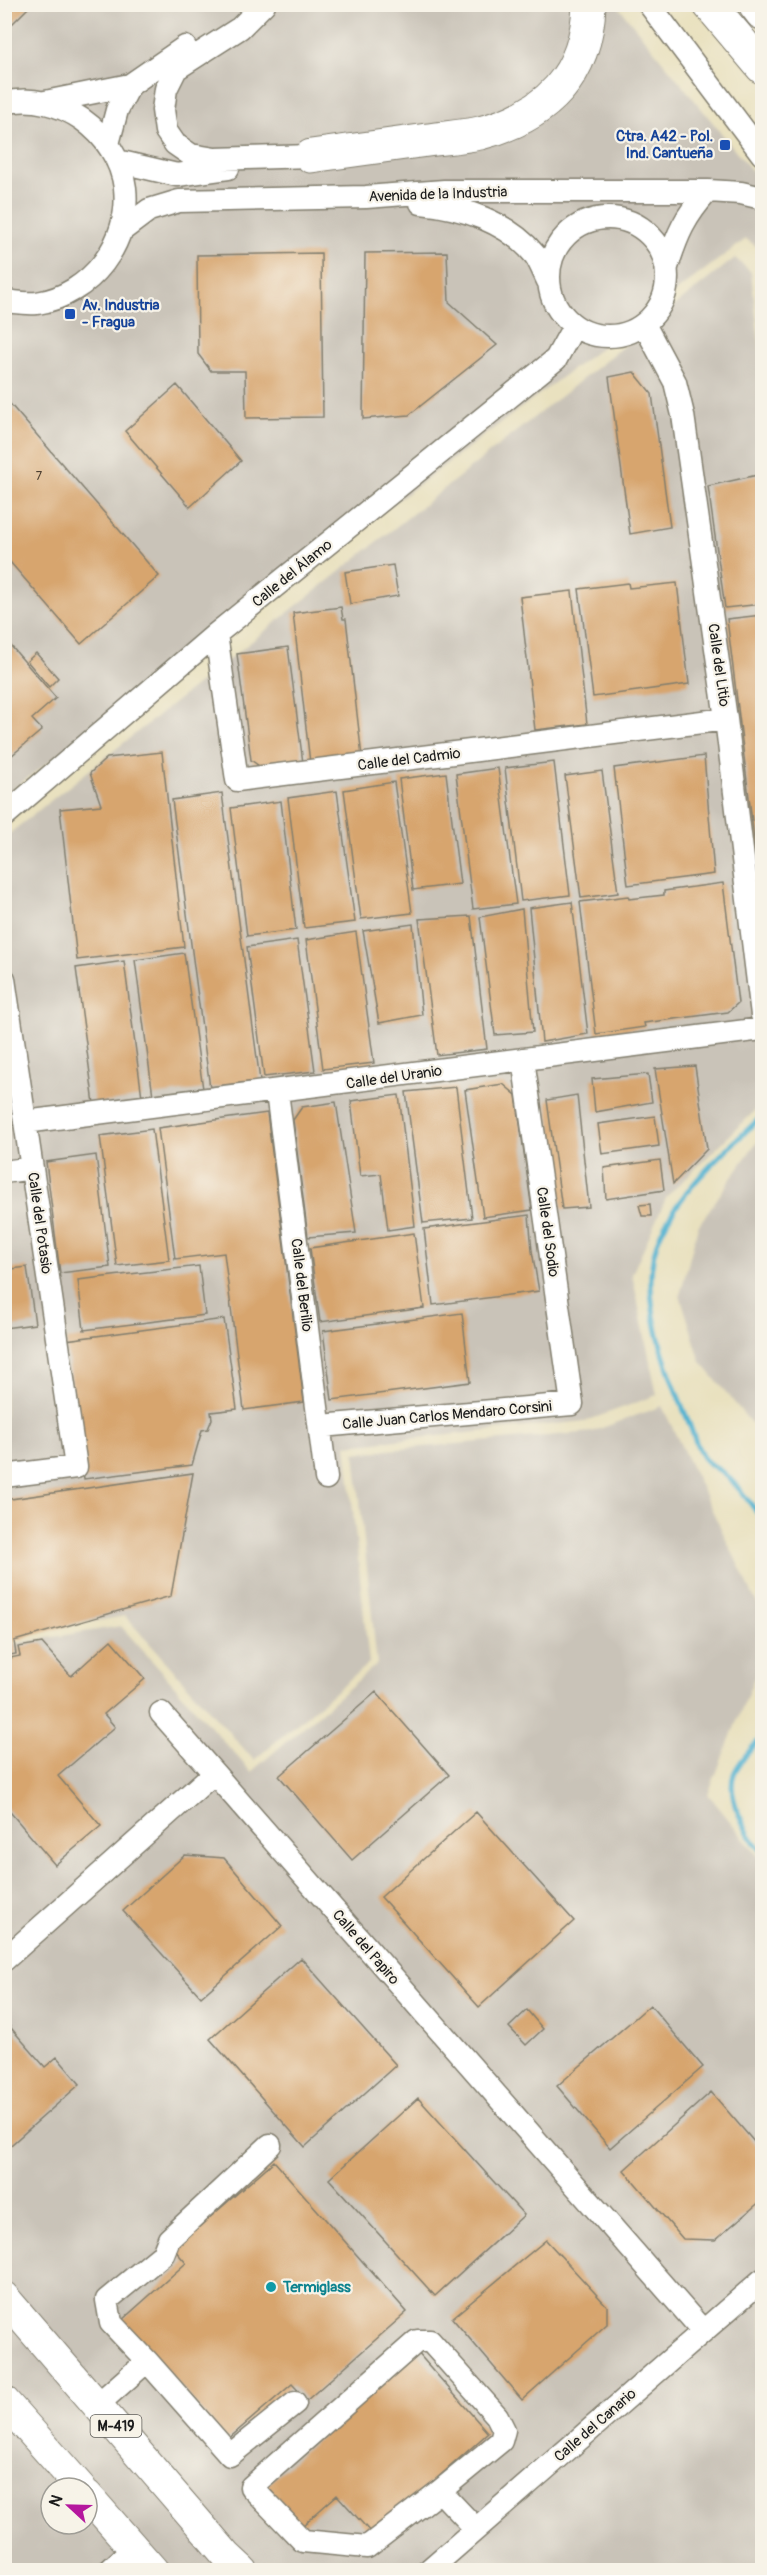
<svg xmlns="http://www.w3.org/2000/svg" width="767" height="2575" viewBox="0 0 767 2575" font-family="Pangolin,sans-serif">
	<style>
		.industrial { fill: #c9c3b8; fill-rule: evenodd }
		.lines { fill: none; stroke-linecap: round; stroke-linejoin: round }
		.stream { stroke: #52b3d1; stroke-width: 5 }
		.building { fill: #d7a56e }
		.minor-casing { stroke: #827e6e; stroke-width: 25 }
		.major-casing { stroke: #827e6e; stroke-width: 32 }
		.highway-casing { stroke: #827e6e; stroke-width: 35 }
		.minor { stroke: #fff; stroke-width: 22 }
		.major { stroke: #fff; stroke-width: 30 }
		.highway { stroke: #fff; stroke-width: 33 }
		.transit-dot { fill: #1a4fb4; stroke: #f7f3e8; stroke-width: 2 }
		.culture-dot { fill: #0f9aa8; stroke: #f7f3e8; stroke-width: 2 }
		.labels { text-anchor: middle; stroke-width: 4.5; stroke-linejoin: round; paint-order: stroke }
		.number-label { font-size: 12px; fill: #4b3e30 }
		.shield { fill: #f7f3e8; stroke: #5e5c59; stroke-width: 1.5 }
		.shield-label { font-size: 14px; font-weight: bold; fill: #1c1c1c }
		.transit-label { font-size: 15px; font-weight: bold; fill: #164399; stroke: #f7f3e8; text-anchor: end }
		.street-label { font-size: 15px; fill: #1c1c1c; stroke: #f7f3e8 }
		.culture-label { font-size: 15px; font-weight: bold; fill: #0d838f; stroke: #f7f3e8; text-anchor: start }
	</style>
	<rect width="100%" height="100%" fill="#f7f3e8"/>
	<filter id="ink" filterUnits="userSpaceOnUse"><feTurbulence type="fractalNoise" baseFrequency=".0167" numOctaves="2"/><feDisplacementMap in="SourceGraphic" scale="12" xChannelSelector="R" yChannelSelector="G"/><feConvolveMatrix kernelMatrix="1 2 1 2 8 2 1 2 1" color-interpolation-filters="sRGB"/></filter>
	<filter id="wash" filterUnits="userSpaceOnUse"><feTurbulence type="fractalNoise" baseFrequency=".008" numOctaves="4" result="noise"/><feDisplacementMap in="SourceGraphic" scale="24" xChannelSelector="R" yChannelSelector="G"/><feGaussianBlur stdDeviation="1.35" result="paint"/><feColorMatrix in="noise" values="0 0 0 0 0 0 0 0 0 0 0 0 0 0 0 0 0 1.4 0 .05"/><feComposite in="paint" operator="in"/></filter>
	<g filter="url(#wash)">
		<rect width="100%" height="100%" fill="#e9e1bf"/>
		<path class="industrial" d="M5,5H617L762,183V250L746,239L5,795Z
			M735,258L751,272L762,366V1104L667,1196L632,1274L657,1395L586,1421L346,1445L369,1663L254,1760L125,1616L5,1637V837Z
			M762,1137V1421L751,1423L701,1362L680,1295L698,1226L753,1147Z
			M662,1406L762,1614V1658L708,1794L762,1861V2570H5V1645L121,1626L251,1772L377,1664L355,1453L591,1432ZM51,2488H87V2524H51Z"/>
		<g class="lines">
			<path class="stream" d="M762,1116C726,1151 683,1186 661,1233C635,1287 665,1366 687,1418C692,1430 696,1445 702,1456C707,1465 720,1469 727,1476C740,1488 751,1505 762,1518
				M762,1737C753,1747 739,1761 734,1774C726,1797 747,1836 762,1851"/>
		</g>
		<g id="blocks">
			<path class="building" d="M4,4H32L4,32Z
				M447,252L449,302L497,345L409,415L363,419L365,253Z
				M321,253L323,417L246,418L245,371H211L198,354L197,255Z
				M634,372L652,394L670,527L630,534L609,377Z
				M177,385L241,461L190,507L125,431Z
				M4,397L159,576L81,644L4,555Z
				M762,474V604L725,608L708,486Z
				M393,565L398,596L350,604L345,572Z
				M628,583L629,588L677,583L689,684L593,697L579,589Z
				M572,591L587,724L535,730L520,597Z
				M341,607L343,619H346L362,757L310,763L293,613Z
				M762,615V869L758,870L727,619Z
				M4,638L56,698L32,719L42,730L11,756L4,748Z
				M288,647L303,763L262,768L251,760L237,654Z
				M36,653L58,678L49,687L27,661Z
				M162,752L184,947L77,960L60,809L101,805L90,773L107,758Z
				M704,756L714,874L628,885L614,768Z
				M554,762L570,895L521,901L505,768Z
				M498,768L516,904L473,909L456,774Z
				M602,771L618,893L581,898L565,776Z
				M446,773L460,884L413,890L399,779Z
				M394,782L412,913L361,919L344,790Z
				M337,791L355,922L304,928L288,798Z
				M222,793L260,1081L210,1088L172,800Z
				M281,801L296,930L247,936L231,808Z
				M723,883L738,1003L728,1012L644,1023L645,1027L596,1034L580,902L628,896L629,899L664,895V891Z
				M572,902L588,1034L542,1042L529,908Z
				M522,909L533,1032L495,1035L480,917Z
				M471,916L487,1049L437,1055L419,919Z
				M413,924L422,1015L379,1023L363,931Z
				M356,932L374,1063L323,1069L306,940Z
				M297,940L315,1071L264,1077L247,947Z
				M184,953L203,1089L153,1096L135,960Z
				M124,961L142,1097L94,1104L76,968Z
				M695,1066L707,1149L673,1184L655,1069Z
				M648,1074L652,1102L595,1112L592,1079Z
				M503,1084L516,1095L532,1210L483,1217L465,1090Z
				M456,1087L472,1218L423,1223L406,1092Z
				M399,1095L415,1226L388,1230L381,1174L360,1176L351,1101Z
				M577,1095L589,1207L562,1209L547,1100Z
				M336,1102L356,1233L308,1237L293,1120L302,1107Z
				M267,1113L304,1402L244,1410L224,1253L175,1259L158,1128Z
				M655,1116L659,1146L602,1154L598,1124Z
				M152,1129L169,1260L117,1266L100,1136Z
				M96,1155L110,1267L60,1273L46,1162Z
				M660,1160L664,1190L606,1199L604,1168Z
				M650,1204L651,1216H642L639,1205Z
				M529,1215L532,1251L539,1291L433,1305L424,1229Z
				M414,1233L424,1308L320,1322L310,1248Z
				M199,1266L205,1315L84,1330L78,1280Z
				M27,1267L35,1324L4,1328V1270Z
				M462,1313L470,1382L332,1400L323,1331Z
				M224,1319L237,1409L211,1412L212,1419L208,1429L202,1430L192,1465L84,1479L66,1340Z
				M193,1473L171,1596L14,1641L16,1654L4,1656V1500Z
				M111,1640L145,1679L104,1714L115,1727L58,1776L101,1826L55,1865L5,1806V1659L20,1656L18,1647L42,1643L71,1676Z
				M376,1692L449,1775L352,1860L279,1776Z
				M476,1812L574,1921L479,2007L381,1897Z
				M185,1855L224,1858L282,1926L201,1997L123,1911Z
				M301,1958L396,2065L305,2147L210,2039Z
				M650,2005L703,2067L610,2148L557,2086Z
				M527,2010L543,2029L526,2045L509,2027Z
				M4,2020L45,2067L57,2057L80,2084L4,2151Z
				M711,2092L762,2151V2200L715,2240L683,2239L624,2170Z
				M418,2098L524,2215L435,2296L329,2179Z
				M274,2161L407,2312L307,2400L292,2384L227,2440L122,2320L186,2263L174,2249Z
				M546,2240L607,2306V2324L522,2400L452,2318Z
				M417,2352L488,2433L373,2535L337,2495L302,2526L266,2485Z"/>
		</g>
	</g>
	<g filter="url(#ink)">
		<use href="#blocks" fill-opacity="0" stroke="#827e6e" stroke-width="1.5"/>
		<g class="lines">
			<defs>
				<path id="minor" d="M264,4L240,28L176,69L166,89L163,110L166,131L175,144L191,155L215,159L311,156
					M649,4L762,154
					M45,102L130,85L185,47
					M4,103C59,90 118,132 125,188C131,242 91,295 37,303C26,304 15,302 4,301
					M108,144L117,110L130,85
					M117,161L177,175L228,168
					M421,203C462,207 508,222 535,255C540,262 544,273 548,281
					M549 277a59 59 0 1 1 118 0a59 59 0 1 1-118 0Z
					M121,231L149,210L179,201L366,197L444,191H708L741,193L762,198
					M667,267C677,235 685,216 708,191
					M644,324L675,382L683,415L726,719L762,1015
					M216,634L237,780L726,719
					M4,816L216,634L556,359L574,326
					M4,979L76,1467L4,1476
					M277,1092L326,1478
					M25,1122L762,1029
					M4,1172L32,1168
					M321,1426L572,1404L523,1059
					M161,1713L214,1773
					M4,1960L214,1773L703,2331
					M147,2361L111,2323L107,2300L163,2254L169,2239L270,2145
					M97,2405L147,2361L230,2455L295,2403
					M440,2491L367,2547L303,2541L251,2487L417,2341H430L497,2416L504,2430L501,2441L440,2491L476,2529
					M110,2570L134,2548
					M429,2570L762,2280"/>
				<path id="major" d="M4,2297L227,2556L242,2570
					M4,2401L81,2488
					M87,2495L153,2570"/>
				<path id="highway" d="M709,4L762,67
					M755,4L762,13
					M311,156C347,151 384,146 420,141C440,138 461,137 480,133C547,116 587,75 589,4"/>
			</defs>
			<use href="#minor" class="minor-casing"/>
			<use href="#major" class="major-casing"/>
			<use href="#highway" class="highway-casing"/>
			<use href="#minor" class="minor"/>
			<use href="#major" class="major"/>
			<use href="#highway" class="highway"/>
		</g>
	</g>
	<g class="transit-dot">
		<rect x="719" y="139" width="12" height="12" rx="3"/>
		<rect x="64" y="308" width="12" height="12" rx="3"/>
	</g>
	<circle class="culture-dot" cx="271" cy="2287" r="6"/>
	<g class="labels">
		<g class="number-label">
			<text x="39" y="480">7</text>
		</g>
		<rect class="shield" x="90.5" y="2415" width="51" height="22" rx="4.5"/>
		<g class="shield-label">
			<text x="116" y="2431">M-419</text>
		</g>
		<g class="transit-label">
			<text x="713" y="141">Ctra. A42 - Pol.<tspan x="713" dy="17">Ind. Cantueña</tspan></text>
			<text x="82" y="310" text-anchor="start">Av. Industria<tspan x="82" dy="17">- Fragua</tspan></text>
		</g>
		<g class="street-label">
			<text transform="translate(438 194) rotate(-2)" y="5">Avenida de la Industria</text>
			<text transform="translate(292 573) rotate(-39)" y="5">Calle del Álamo</text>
			<text transform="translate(719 665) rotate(82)" y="5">Calle del Litio</text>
			<text transform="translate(409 759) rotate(-7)" y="5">Calle del Cadmio</text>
			<text transform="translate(394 1077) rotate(-8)" y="5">Calle del Uranio</text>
			<text transform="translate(40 1223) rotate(82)" y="5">Calle del Potasio</text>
			<text transform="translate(548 1232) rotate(82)" y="5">Calle del Sodio</text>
			<text transform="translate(302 1285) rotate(83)" y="5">Calle del Berilio</text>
			<text transform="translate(447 1415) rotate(-5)" y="5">Calle Juan Carlos Mendaro Corsini</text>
			<text transform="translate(366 1947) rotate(49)" y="5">Calle del Papiro</text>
			<text transform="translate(595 2425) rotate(-41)" y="5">Calle del Canario</text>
		</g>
		<g class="culture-label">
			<text x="283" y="2292">Termiglass</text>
		</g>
	</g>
	<rect width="767" height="2575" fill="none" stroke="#f7f3e8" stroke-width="24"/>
	<g transform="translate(69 2506) rotate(292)"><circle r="28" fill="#f7f3e8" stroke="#9f9d96" stroke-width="1.5"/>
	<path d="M0-4.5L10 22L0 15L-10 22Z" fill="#b5179e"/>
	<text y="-9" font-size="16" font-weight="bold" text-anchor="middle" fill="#1c1c1c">N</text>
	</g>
</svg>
